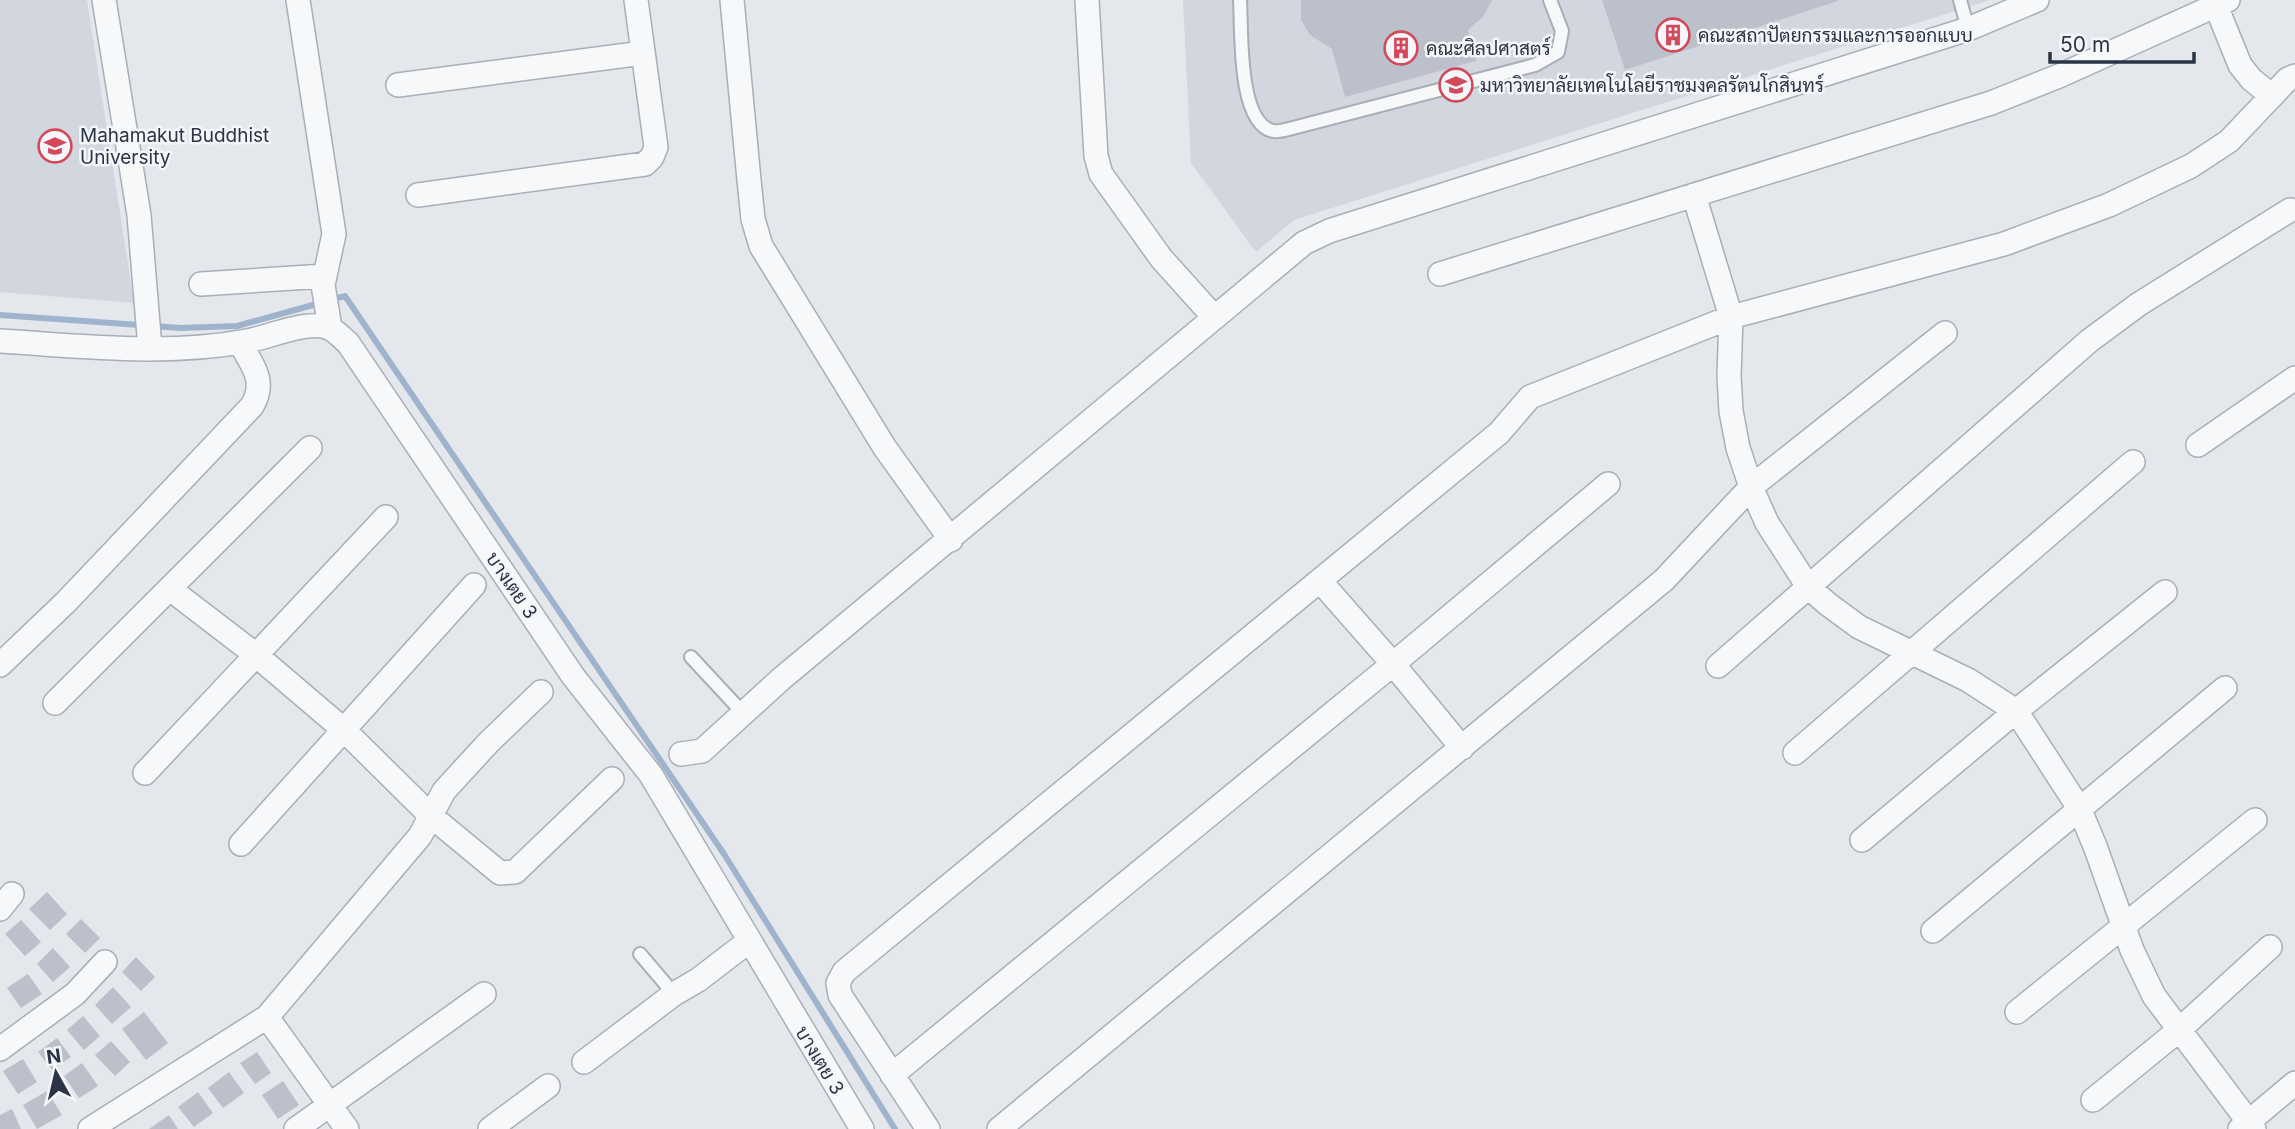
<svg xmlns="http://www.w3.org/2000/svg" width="2295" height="1129" viewBox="0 0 2295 1129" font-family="Inter,Sarabun,sans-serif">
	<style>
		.built { fill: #d2d6de }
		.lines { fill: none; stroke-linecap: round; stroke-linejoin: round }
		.stream { stroke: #9fb4cc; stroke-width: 6 }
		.building { fill: #bbc0ca }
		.service-casing { stroke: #a9aeb7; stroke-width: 16 }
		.minor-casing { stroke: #a9aeb7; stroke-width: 26 }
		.service { stroke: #f7f8fa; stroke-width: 12 }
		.minor { stroke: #f7f8fa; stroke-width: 23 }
		.labels { text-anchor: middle; stroke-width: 5; stroke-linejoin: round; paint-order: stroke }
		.poi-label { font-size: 19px; fill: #2b3445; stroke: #f4f6f9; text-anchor: start }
		.street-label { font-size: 19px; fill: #2b3445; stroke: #f4f6f9 }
	</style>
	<rect width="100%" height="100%" fill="#e4e7ec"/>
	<path class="built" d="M0,0H87L134,303L0,292Z
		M1183,0H1990L1294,220L1256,252L1191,163Z"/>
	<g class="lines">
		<path class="stream" d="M330,300L345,296L724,854L895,1129
			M0,315L181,328L237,326L320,303"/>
	</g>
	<path class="building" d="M1301,0H1492L1483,17L1468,30L1476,61L1345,97L1332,49L1310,35L1301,20Z
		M1602,0H1838V1L1625,70Z
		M47,892L67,914L50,930L29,909Z
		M81,919L100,938L85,953L66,934Z
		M21,920L41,942L25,956L5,934Z
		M53,948L70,967L53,982L37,964Z
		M136,957L155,977L141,991L122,972Z
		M28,974L42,994L21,1008L7,988Z
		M113,987L131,1007L112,1024L95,1005Z
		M144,1012L168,1043L146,1060L122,1029Z
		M83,1016L100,1036L84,1050L67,1030Z
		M57,1038L71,1057L52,1070L38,1052Z
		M111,1041L130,1062L115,1076L95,1055Z
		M257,1052L271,1073L255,1084L240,1063Z
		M23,1059L37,1082L18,1094L3,1071Z
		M82,1063L98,1086L79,1098L64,1076Z
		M229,1072L244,1093L223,1108L208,1088Z
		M283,1081L299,1105L278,1119L262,1095Z
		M47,1091L62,1115L37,1129L23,1105Z
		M198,1092L213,1113L194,1127L178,1107Z
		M12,1109L21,1129H0V1115Z
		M169,1115L178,1129H149Z"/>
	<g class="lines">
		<defs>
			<path id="service" d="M1240,0C1242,29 1237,123 1273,131C1278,132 1285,130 1289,129L1535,65L1558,52L1562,31L1550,0
				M1960,0L1968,29
				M691,657L744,714
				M640,954L674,994"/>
			<path id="minor" d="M104,0L139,215L150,348
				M298,0L334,234L323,285L330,328
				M732,0L749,180L753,219L761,246L885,448L951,540
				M1087,0L1096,156L1101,174L1161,258L1214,317
				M2216,6L2240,65L2251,79L2272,96
				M398,85L643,53
				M418,195L645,164L652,157L656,147L636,0
				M1694,195L1731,317L1729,376L1731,411L1738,448L1751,487L1767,523L1809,588L1829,605L1859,627L1968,680L2016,711L2079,808L2095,846L2132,950L2154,996L2254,1129
				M1440,274L1991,103L2059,76L2228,0
				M201,284L325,276
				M0,341C82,346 166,356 247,341C270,337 311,318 331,329C337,332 343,339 348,343L573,676L651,775L862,1129
				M2198,445L2295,378
				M1321,582L1393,664L1462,748
				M170,589L256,655L344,730L431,816L500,873L515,872L612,779
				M0,665L66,602L252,406C267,381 252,365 240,343
				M1718,666L2089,341L2139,304L2290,210
				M55,703L310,448
				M1795,753L2133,462
				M681,754L702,751L781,679L1304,243L1329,231L1968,29L2037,0
				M145,773L386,517
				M1862,840L2016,711L2165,592
				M241,844L474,585
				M0,909L12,894
				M1933,931L2225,688
				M2017,1012L2255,820
				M267,1017L347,1129
				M0,1049L75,994L105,962
				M584,1062L674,994L698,980L749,941
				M892,1075L1393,664L1608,484
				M2093,1100L2179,1030L2270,947
				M90,1129L267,1017L420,836L444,791L488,743L541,692
				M296,1129L484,994
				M490,1129L548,1086
				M928,1129L840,995L838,983L844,972L1499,433L1530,397L1731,317L2004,244L2109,205L2191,166L2229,141L2288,79L2295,76
				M999,1129L1664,580L1751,487L1945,333
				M2240,1129L2295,1083"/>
		</defs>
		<use href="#service" class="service-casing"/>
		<use href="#minor" class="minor-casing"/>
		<use href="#service" class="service"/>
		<use href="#minor" class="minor"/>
	</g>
	<defs>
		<symbol id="building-ring" viewBox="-11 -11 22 22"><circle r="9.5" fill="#f4f6f9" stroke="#d1495b" stroke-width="1.5"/><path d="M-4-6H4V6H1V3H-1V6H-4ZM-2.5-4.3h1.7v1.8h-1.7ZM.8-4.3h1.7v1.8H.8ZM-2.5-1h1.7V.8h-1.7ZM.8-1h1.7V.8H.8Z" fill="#d1495b"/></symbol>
		<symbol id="university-ring" viewBox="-11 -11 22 22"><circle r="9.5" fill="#f4f6f9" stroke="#d1495b" stroke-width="1.5"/><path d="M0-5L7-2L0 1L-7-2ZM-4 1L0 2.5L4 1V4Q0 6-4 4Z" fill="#d1495b"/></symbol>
	</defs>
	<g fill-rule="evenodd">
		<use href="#building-ring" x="1654" y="16" width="38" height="38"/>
		<use href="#building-ring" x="1382" y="29" width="38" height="38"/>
		<use href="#university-ring" x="1437" y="66" width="38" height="38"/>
		<use href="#university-ring" x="36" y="127" width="38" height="38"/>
	</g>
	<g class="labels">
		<g class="poi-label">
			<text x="1698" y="42">คณะสถาปัตยกรรมและการออกแบบ</text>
			<text x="1426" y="55">คณะศิลปศาสตร์</text>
			<text x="1480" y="92">มหาวิทยาลัยเทคโนโลยีราชมงคลรัตนโกสินทร์</text>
			<text x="80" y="142">Mahamakut Buddhist<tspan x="80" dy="22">University</tspan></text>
		</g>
		<g class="street-label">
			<text transform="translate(512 585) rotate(56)" y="7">บางเตย 3</text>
			<text transform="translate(820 1060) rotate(59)" y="7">บางเตย 3</text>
		</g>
	</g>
	<g transform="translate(56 1073) rotate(352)" stroke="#f4f6f9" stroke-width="5" paint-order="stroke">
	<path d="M0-5L12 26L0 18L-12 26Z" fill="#2b3445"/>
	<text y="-10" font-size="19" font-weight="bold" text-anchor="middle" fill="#2b3445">N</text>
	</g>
	<path d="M2050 52v10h144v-10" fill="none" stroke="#2b3445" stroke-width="3.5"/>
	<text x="2060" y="52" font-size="21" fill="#2b3445" stroke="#f4f6f9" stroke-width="5" paint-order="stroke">50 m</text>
</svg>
